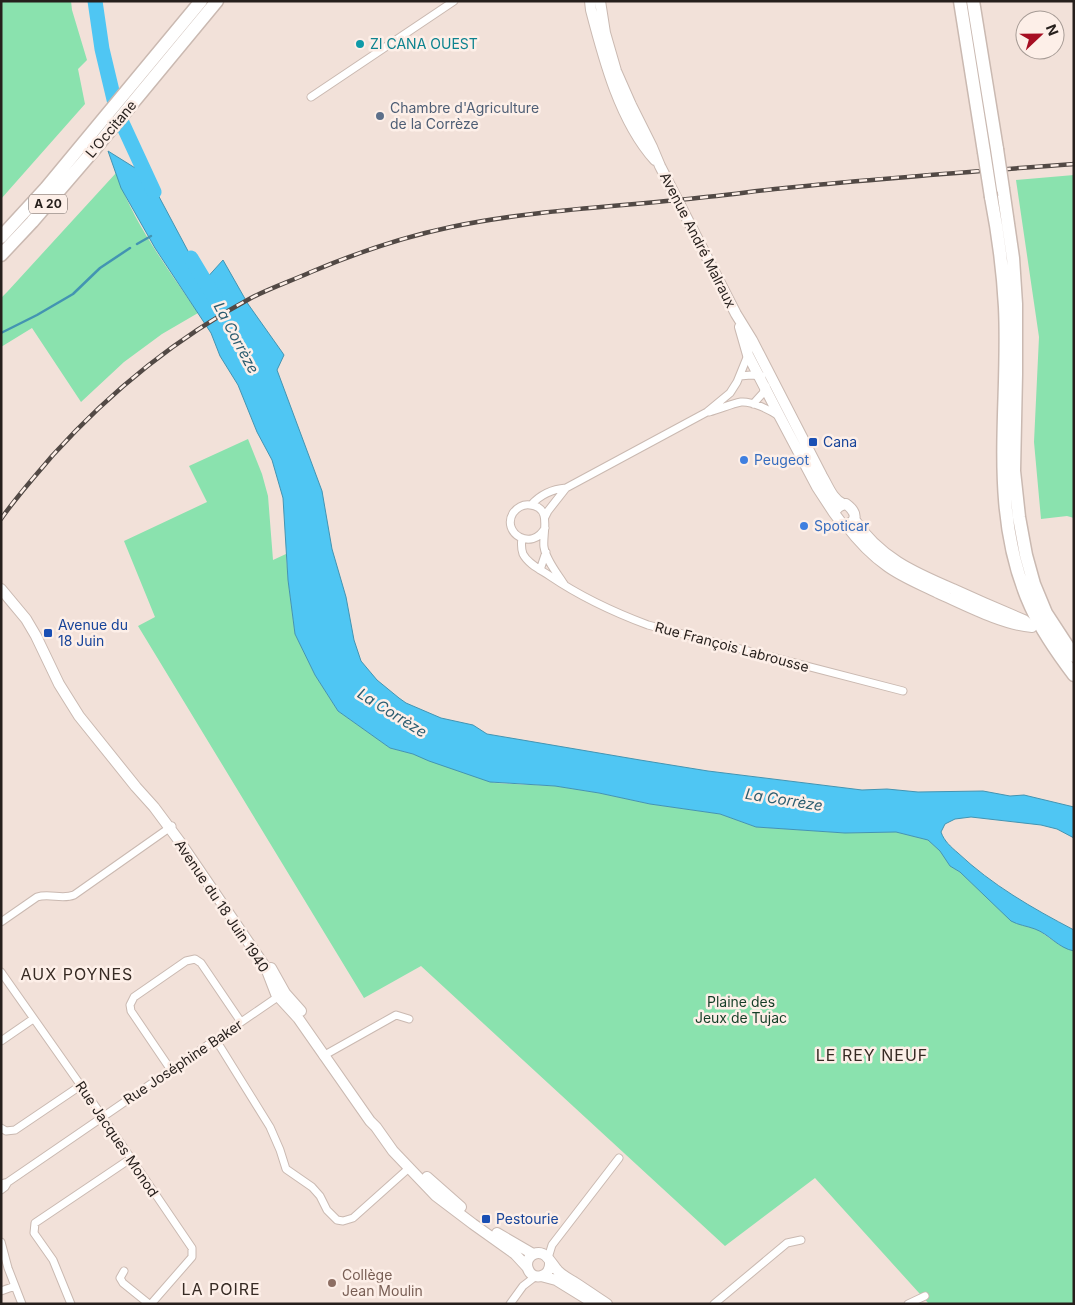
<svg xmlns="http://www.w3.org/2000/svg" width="1075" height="1305" viewBox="0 0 1075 1305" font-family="Inter,sans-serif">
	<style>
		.green { fill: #8ae2ae }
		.water { fill: #4fc6f3; stroke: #4394b2 }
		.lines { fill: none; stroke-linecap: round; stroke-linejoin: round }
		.stream { stroke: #4394b2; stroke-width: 2.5 }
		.river { stroke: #4fc6f3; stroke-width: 15 }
		.street-casing { stroke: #cab9b1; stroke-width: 9 }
		.secondary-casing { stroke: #cab9b1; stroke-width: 12 }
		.highway-casing { stroke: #cab9b1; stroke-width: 15 }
		.street { stroke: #fff; stroke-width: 7 }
		.secondary { stroke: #fff; stroke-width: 10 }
		.highway { stroke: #fff; stroke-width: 12 }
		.rail-casing { stroke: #524945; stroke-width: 4.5 }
		.rail { stroke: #fdefe8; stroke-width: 2.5; stroke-dasharray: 8; stroke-linecap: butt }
		.highway-bridge-casing { stroke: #cab9b1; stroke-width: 15; stroke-linecap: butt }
		.highway-bridge { stroke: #fff; stroke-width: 12 }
		.culture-dot { fill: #0f9aa8; stroke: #fdefe8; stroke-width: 2 }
		.service-dot { fill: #5c6f8a; stroke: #fdefe8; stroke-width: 2 }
		.transit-dot { fill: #1a4fb4; stroke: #fdefe8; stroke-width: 2 }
		.shop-dot { fill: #3f7fe0; stroke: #fdefe8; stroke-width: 2 }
		.education-dot { fill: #8d6e63; stroke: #fdefe8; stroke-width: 2 }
		.labels { text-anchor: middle; stroke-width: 5; stroke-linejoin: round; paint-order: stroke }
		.shield { fill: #fdefe8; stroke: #665d59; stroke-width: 1 }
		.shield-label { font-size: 12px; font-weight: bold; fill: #261f1c }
		.culture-label { font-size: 14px; fill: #0d838f; stroke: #fdefe8; text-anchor: start }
		.service-label { font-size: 14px; fill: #4e5e75; stroke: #fdefe8; text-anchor: start }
		.street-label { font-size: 14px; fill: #261f1c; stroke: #fdefe8 }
		.transit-label { font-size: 14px; fill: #164399; stroke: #fdefe8; text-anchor: start }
		.shop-label { font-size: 14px; fill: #366cbe; stroke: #fdefe8; text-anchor: start }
		.park-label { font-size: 14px; fill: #143e27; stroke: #fdefe8 }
		.education-label { font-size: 14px; fill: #785e54; stroke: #fdefe8; text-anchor: start }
		.water-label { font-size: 15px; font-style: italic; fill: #2c5d70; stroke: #fdefe8 }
		.quarter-label { font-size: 16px; letter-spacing: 1px; fill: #362a23; stroke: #fdefe8 }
	</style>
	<rect width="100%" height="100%" fill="#f2e1d9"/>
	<path class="green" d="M1,1H71L72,10L87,60L78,69L85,104L1,199Z
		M116,173C134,224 168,269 198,313L162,334L124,362L81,402L32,328L1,347V298L8,291Z
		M1074,175V518L1067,516L1041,519L1034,442L1039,337L1016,180Z
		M248,439L262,474L268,496L273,560L286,554L288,580L295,634L315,675L338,711L390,748L413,754L495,783L555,786L599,793L650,804L720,814L756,827L845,833L896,832L928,840L940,851L950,866L960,872L1007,916L1016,923L1038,930L1061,946L1074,951V1304H929L815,1178L725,1246L421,966L364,998L138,626L155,617L124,541L207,502L189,466Z"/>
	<path class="water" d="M108,151L148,176L204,281L223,260L248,304L282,352L284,355L277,370L322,491L332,549L346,597L354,640L361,661L377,680L399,698L406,703L441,718L473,725L487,734L640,760L708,771L862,790L887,789L918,792L983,791L1010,796L1024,795L1074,807V838L1057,829L1041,825L971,817L955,819L945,824L941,832C944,841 951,847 958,853C992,885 1032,908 1074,930V951C1058,948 1049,934 1035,929C1027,926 1018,925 1011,921L960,872L950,866L940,851L928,840L896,832L845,833L756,827L720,814L650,804L599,793L555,786L490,782L429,761L413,754L390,748L338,711L315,675L295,634L288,580L283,498L272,460L257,432L238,385L220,356L211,333L155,248L121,188Z"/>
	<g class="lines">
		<path class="stream" d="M137,244L151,236
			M1,333L37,315L73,294L100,268L130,248"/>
		<path class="river" d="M95,1L102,49L117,112L154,192
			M191,258L215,298"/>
		<defs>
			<path id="street" d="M311,97L454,1
				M740,376L751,375L762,376
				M753,404L763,393L766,386
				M709,412C720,409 731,404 741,402C752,401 770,410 779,416
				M531,505C540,495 553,489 566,488
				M545,517L548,511L566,488L707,412L730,393L737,382L748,355
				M545,528C532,552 501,533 513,513C517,508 523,504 530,505C553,507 542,533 544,547C546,560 557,573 564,584
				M522,538C521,544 521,548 523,554C528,564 541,570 550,576C581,597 613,612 648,625L903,691
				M540,570L546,552
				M1,922L37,897C50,893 62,900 74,895L172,826
				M1,972L103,1117L192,1248V1257L151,1304
				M216,1040L270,1127L280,1150L286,1169L312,1187L320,1196L327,1210L337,1220L343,1221L353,1218L409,1168
				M1,1041L33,1019
				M323,1056L396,1015L409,1019
				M171,1070L131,1011L130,1005L134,997L186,961L195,959L201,963L241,1022
				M1,1128L6,1131L15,1130L80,1086
				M1,1184L8,1182L282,994
				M1,1190L5,1187L8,1182
				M1,1242L8,1268L22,1304
				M548,1258L552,1245L619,1158
				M124,1271L120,1278L123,1283L149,1304
				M1,1291L15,1286
				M71,1304L53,1260L34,1233L35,1223L130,1159
				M510,1304L523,1286L536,1276
				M714,1304L787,1243L801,1240
				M908,1304L925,1296"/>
			<path id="secondary" d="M590,1L591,10C604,60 620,121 655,160
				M600,1L605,33L616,71L631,105L652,147L660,166L736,314L752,340L822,476C828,486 832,499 843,504
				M740,327L748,355L780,417L817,487L834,513
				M846,504C857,512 859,523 843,525L834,513C837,507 840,505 846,504Z
				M854,519C879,557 913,572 953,589C977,600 1000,610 1024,620L1032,627
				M846,525C858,541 870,554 887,566C902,577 920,584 938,593C965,605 1003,625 1032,627
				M1,589L26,619L36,636L59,684L79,716L136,787L154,807L180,842L266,968L276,994L298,1018L370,1121L376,1127L393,1151L436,1196L473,1224L515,1254L527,1267
				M271,968L285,993L301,1011
				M427,1177L461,1207
				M497,1233L533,1254
				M550,1262C551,1277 533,1282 528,1269C524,1259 534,1250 543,1254C548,1256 554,1267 558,1271C563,1276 569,1279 574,1282C585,1289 596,1297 607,1304
				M541,1276L556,1280L595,1304"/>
			<path id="highway" d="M960,1L984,152
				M973,1L997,149
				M1003,189L1013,258L1016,304V374L1014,471L1019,517L1026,555L1034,584L1046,613L1074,656
				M991,197C998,233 1003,270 1005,307C1010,409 987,510 1031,607C1042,631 1058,654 1074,675
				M1,237L46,188L201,1
				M1,255L32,222L93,151L217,1"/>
		</defs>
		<use href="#street" class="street-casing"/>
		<use href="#secondary" class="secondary-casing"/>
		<use href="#highway" class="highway-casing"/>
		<use href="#street" class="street"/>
		<use href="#secondary" class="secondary"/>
		<use href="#highway" class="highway"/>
		<defs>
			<path id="rail" d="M1,519C17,496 35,476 53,455C110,392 176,338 251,298C270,288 291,281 311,272C356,253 403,237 451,227C532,210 615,207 697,198C727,195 756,191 785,188C881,178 978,171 1074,164"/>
		</defs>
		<use href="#rail" class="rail-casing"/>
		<use href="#rail" class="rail"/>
		<defs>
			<path id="highway-bridge" d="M997,149L1003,189
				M984,152L991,197"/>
		</defs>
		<use href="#highway-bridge" class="highway-bridge-casing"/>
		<use href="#highway-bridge" class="highway-bridge"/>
	</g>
	<circle class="culture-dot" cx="360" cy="44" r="5"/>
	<circle class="service-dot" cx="380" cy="116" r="5"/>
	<g class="transit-dot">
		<rect x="808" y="437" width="10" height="10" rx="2.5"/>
		<rect x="43" y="628" width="10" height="10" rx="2.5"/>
		<rect x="481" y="1214" width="10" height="10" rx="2.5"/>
	</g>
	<g class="shop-dot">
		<circle cx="744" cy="460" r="5"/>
		<circle cx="804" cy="526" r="5"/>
	</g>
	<circle class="education-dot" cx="332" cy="1283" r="5"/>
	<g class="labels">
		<rect class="shield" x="29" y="194.5" width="38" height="19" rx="4"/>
		<g class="shield-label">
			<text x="48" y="208">A 20</text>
		</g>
		<g class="culture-label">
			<text x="370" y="49">ZI CANA OUEST</text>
		</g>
		<g class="service-label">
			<text x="390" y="113">Chambre d'Agriculture<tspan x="390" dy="16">de la Corrèze</tspan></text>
		</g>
		<g class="street-label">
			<text transform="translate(111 129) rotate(-50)" y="5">L'Occitane</text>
			<text transform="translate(698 240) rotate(63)" y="5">Avenue André Malraux</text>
			<text transform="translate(732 647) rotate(15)" y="5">Rue François Labrousse</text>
			<text transform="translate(222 906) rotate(56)" y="5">Avenue du 18 Juin 1940</text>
			<text transform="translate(183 1062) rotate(-34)" y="5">Rue Joséphine Baker</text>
			<text transform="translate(117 1139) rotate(56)" y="5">Rue Jacques Monod</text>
		</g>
		<g class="transit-label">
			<text x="823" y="447">Cana</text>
			<text x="58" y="630">Avenue du<tspan x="58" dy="16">18 Juin</tspan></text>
			<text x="496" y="1224">Pestourie</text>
		</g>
		<g class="shop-label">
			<text x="754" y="465">Peugeot</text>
			<text x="814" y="531">Spoticar</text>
		</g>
		<g class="park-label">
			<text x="741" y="1007">Plaine des<tspan x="741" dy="16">Jeux de Tujac</tspan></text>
		</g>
		<g class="education-label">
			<text x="342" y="1280">Collège<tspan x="342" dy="16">Jean Moulin</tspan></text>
		</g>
		<g class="water-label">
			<text transform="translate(236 338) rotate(62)" y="5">La Corrèze</text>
			<text transform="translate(392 713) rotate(32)" y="5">La Corrèze</text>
			<text transform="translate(784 800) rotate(9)" y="5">La Corrèze</text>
		</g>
		<g class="quarter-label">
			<text x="77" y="980">AUX POYNES</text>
			<text x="872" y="1061">LE REY NEUF</text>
			<text x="221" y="1295">LA POIRE</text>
		</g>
	</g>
	<rect width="1075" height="1305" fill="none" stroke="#261f1c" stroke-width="5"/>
	<g transform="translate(1040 35) rotate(68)"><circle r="24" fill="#fdefe8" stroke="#a79c96"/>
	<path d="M0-4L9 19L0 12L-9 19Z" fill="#a60e22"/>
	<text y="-8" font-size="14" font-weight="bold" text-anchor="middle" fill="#261f1c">N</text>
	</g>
</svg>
